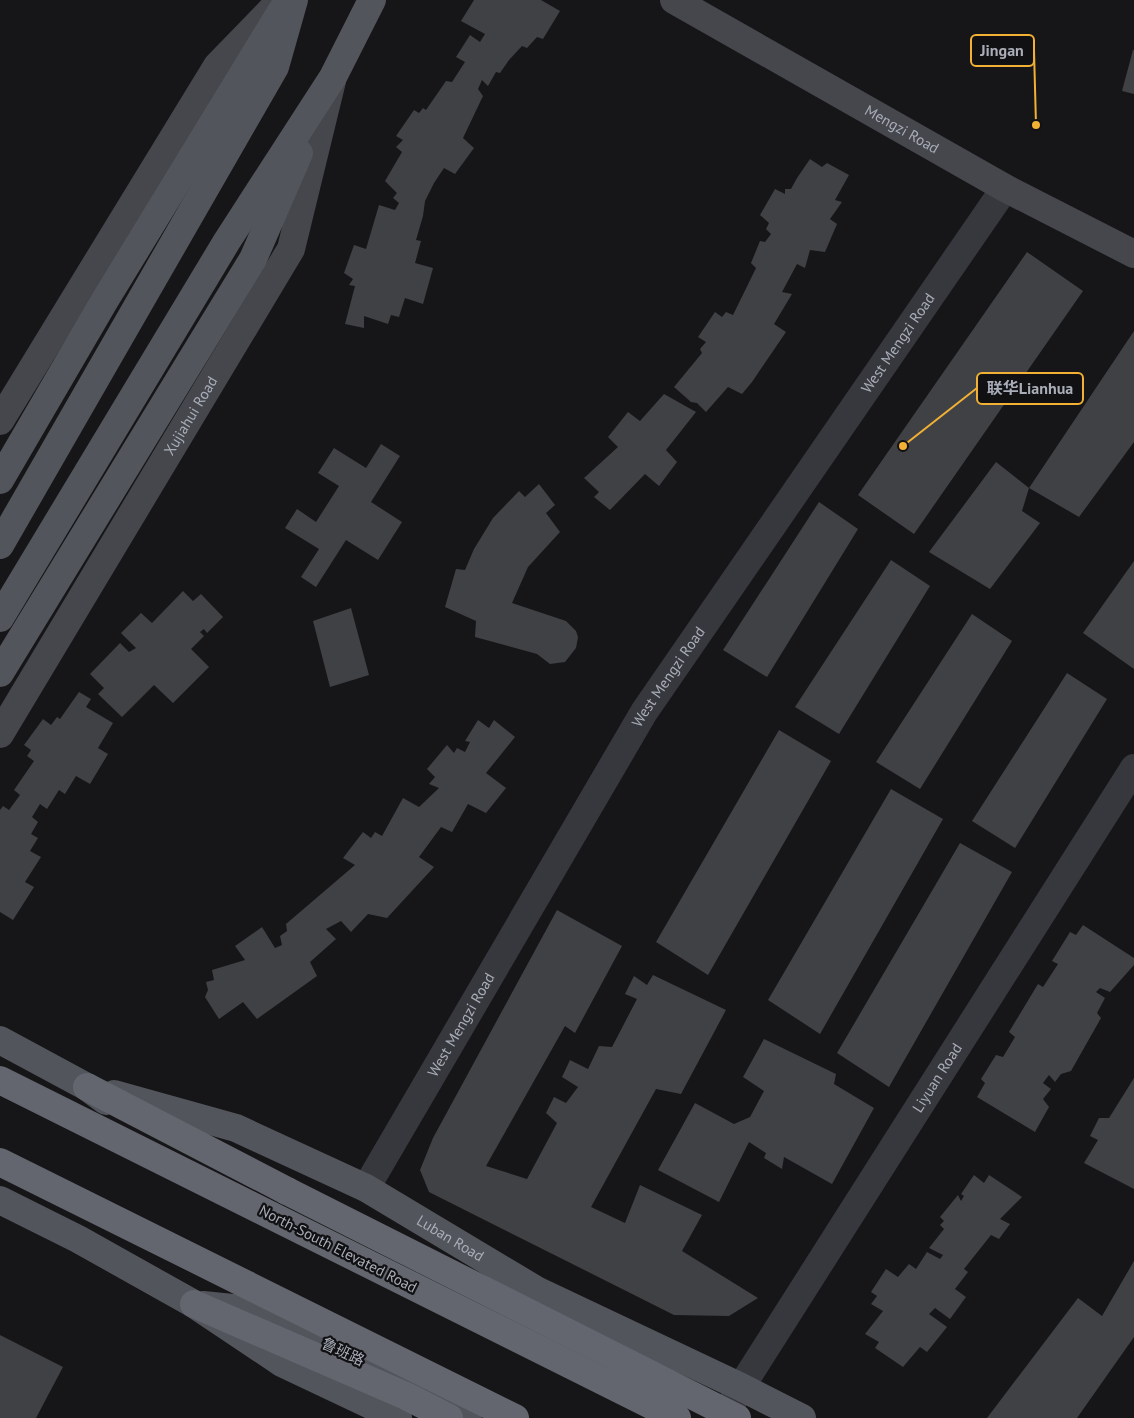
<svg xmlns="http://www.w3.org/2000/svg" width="1134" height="1418" viewBox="0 0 1134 1418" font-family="'PT Sans','Noto Sans SC',sans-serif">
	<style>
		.building { fill: #404145 }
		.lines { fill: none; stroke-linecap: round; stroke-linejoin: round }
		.street { stroke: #37383d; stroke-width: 28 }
		.secondary { stroke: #45474d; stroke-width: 28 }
		.primary { stroke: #53555c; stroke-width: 28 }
		.highway { stroke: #63666e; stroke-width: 28 }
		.highway-bridge { stroke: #63666e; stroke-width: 28 }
		.labels { text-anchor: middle; stroke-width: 4.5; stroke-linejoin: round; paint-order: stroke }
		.street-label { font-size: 15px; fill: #a8adb8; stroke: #111113 }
		.leader { fill: none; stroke: #f2b134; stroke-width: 2 }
		.callout-dot { fill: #f2b134; stroke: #111113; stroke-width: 2 }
		.callout { fill: #111113; stroke: #f2b134; stroke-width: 2 }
		.callout-label { font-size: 16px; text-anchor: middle; font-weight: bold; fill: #a8adb8 }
	</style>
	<rect width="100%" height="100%" fill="#161618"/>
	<path class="building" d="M474,0H541L560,11L543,39L537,37L527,48L522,46L509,60L500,73L496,72L488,86L482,80L478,89L483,96L463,138L474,148L455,174L444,168L434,183L425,201L423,216L416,240L421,241L415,263L433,268L423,304L405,298L399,317L391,315L388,324L364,316V328L345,324L355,286L349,285L353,279L344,273L354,245L366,249L379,205L395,210L399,203L393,198L397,193L385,181L402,152L396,147L403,140L396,136L414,110L419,113L423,108L426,110L446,81L452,82L465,62L456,57L470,35L480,42L485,34L461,21Z
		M1133,50H1134V94L1122,91Z
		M810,159L822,167L827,163L849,175L835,200L842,202L830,219L837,224L825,252L810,250L805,268L797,264L782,292L792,294L774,324L786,332L752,382L742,394L728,387L706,412L697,403L691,402L674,387L702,353L700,349L706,342L698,337L715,312L722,317L726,312L733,315L756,268L751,263L760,241L765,242L771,234L766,229L769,223L760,215L775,189L785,194V189H791L797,178Z
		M1027,252L1083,291L914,534L858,495Z
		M1134,331V442L1079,517L1029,488Z
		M664,394L696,412L666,450L677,462L659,486L645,474L610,510L594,497L599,492L584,478L618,447L608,437L628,412L640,421Z
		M381,444L400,456L371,502L402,522L378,560L346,540L316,587L301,577L319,549L285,528L297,509L316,522L339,486L318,473L334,448L366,468Z
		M996,462L1029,488L1022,511L1040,523L990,589L929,552Z
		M539,484L555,505L546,513L560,532L528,567L512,603L566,621L576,631L578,637L576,648L565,662L550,664L537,654L475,637L476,621L445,607L456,569L465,570L474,549L493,518L519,491L525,497Z
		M819,502L858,529L767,677L723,650Z
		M891,560L930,586L839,734L795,707Z
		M1134,561V669L1083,633Z
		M183,591L193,601L201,594L223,617L207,633L204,629L200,632L204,636L191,649L209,667L173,703L154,685L122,717L98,694L104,688L90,674L120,643L129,652L136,648L121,633L141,613L152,623Z
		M351,608L369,675L330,687L313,621Z
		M972,614L1012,641L920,789L876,762Z
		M1067,673L1107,699L1015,848L972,821Z
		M79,692L91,699L86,707L113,723L98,748L108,754L90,784L76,776L65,794L59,790L47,809L40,804L32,817L38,822L31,834L38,838L30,851L41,857L25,882L34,887L13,920L0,912V810L3,806L9,810L20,795L14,790L34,761L27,756L31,750L24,745L43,719L51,725L57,717L60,719Z
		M478,720L489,728L494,720L515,737L486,773L506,788L486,813L468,804L452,832L441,827L419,857L434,867L387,918L368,914L351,932L341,921L326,929L336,939L310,962L317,976L257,1019L243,1002L219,1019L205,997L208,990L206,982L214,980L212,970L245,960L235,946L262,927L275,948L282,945L280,936L287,931L286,924L355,865L343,858L363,832L371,838L375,832L382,836L403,798L419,807L439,788L429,784L435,777L427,769L447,745L454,753L457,748L465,752L470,742L465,741Z
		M779,730L831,761L708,975L656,942Z
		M891,789L943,819L820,1034L768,1000Z
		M960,843L1012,872L889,1087L837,1053Z
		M557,910L622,946L575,1033L565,1026L486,1166L527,1179L557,1123L546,1113L554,1097L566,1103L578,1087L562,1077L570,1060L588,1069L599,1046L612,1047L637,999L625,994L634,976L647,985L653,975L726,1010L681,1094L656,1089L591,1207L625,1223L640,1185L702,1215L682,1251L758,1298L729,1316L674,1315L429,1192L420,1170L433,1138Z
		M1083,925L1134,958V965L1110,992L1100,988L1096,992L1105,998L1097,1013L1101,1018L1071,1071L1061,1074L1055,1082L1049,1075L1043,1083L1051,1089L1043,1099L1049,1107L1035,1132L977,1097L985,1083L981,1079L996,1055L1003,1057L1015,1037L1009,1032L1038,984L1043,987L1058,964L1052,961L1070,932L1076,935Z
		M764,1039L836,1074L834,1084L874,1108L832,1184L784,1157L782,1169L764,1158L766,1153L749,1142L719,1202L658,1170L695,1103L734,1124L750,1117L764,1091L743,1077Z
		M1134,1078V1189L1084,1163L1098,1140L1090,1136L1099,1118H1109Z
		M974,1175L984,1183L989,1175L1022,1197L1000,1219L1010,1224L999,1239L991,1235L964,1269L968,1272L955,1289L966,1297L950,1319L935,1308L929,1314L947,1327L927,1352L920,1347L903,1367L875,1348L879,1342L865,1334L883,1311L871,1304L877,1296L871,1292L886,1269L898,1277L909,1264L916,1269L927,1252L940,1259L943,1255L929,1248L944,1229L940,1225L944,1221L940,1217L958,1195L961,1201L964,1196L961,1194Z
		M1134,1261V1337L1077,1418H987L1078,1298L1102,1316Z
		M0,1335L63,1367L36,1418H0Z"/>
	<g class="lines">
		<g class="street">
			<path id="s1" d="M366,1188L644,712L1005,188"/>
			<path id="s2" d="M723,1418L741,1387L1134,768"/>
		</g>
		<g class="secondary">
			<path id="s3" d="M674,0L1005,188L1134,254"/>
			<path d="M0,421L217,66L281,0"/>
			<path id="s4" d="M0,734L291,249L332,81"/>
		</g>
		<g class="primary">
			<path d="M0,480L105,300L282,10"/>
			<path d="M0,545L275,67L294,0"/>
			<path d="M0,618L227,241L333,77L372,0"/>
			<path d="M0,673L253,259L299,153"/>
			<path d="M0,1040L87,1087L106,1101"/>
			<path id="s5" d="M114,1094L236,1128L366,1188L538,1291L741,1387L802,1418"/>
			<path d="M0,1200L78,1239L194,1304L282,1363L398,1418"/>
			<path d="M203,1305L252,1310L470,1410"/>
		</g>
		<path class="highway" d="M0,1080L677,1418
			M87,1087L287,1191
			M0,1162L515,1418
			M194,1304L406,1396L449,1418"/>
		<path class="highway-bridge" d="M287,1191L737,1418"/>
	</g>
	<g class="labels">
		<g class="street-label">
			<text dy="5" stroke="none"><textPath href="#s3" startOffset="262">Mengzi Road</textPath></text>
			<text dy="5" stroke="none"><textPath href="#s1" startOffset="999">West Mengzi Road</textPath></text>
			<text dy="5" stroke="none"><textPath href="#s4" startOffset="371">Xujiahui Road</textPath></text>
			<text dy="5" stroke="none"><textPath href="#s1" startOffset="594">West Mengzi Road</textPath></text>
			<text dy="5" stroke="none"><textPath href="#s1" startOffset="189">West Mengzi Road</textPath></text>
			<text dy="5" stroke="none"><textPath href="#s2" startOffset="402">Liyuan Road</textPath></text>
			<text dy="5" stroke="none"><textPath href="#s5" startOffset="368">Luban Road</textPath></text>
			<text transform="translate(338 1249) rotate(27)" y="5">North-South Elevated Road</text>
			<text transform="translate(343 1352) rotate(25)" y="5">鲁班路</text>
		</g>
	</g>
	<path class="leader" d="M1036 125L1034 50M903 446L977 388"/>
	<g class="callout-dot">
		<circle cx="1036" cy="125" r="5"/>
		<circle cx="903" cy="446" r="5"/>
	</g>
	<g class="callout">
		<rect x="971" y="35" width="63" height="31" rx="5"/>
		<rect x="977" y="373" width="106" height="31" rx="5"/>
	</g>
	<g class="callout-label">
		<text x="1002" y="56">Jingan</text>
		<text x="1030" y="394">联华Lianhua</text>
	</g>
</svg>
